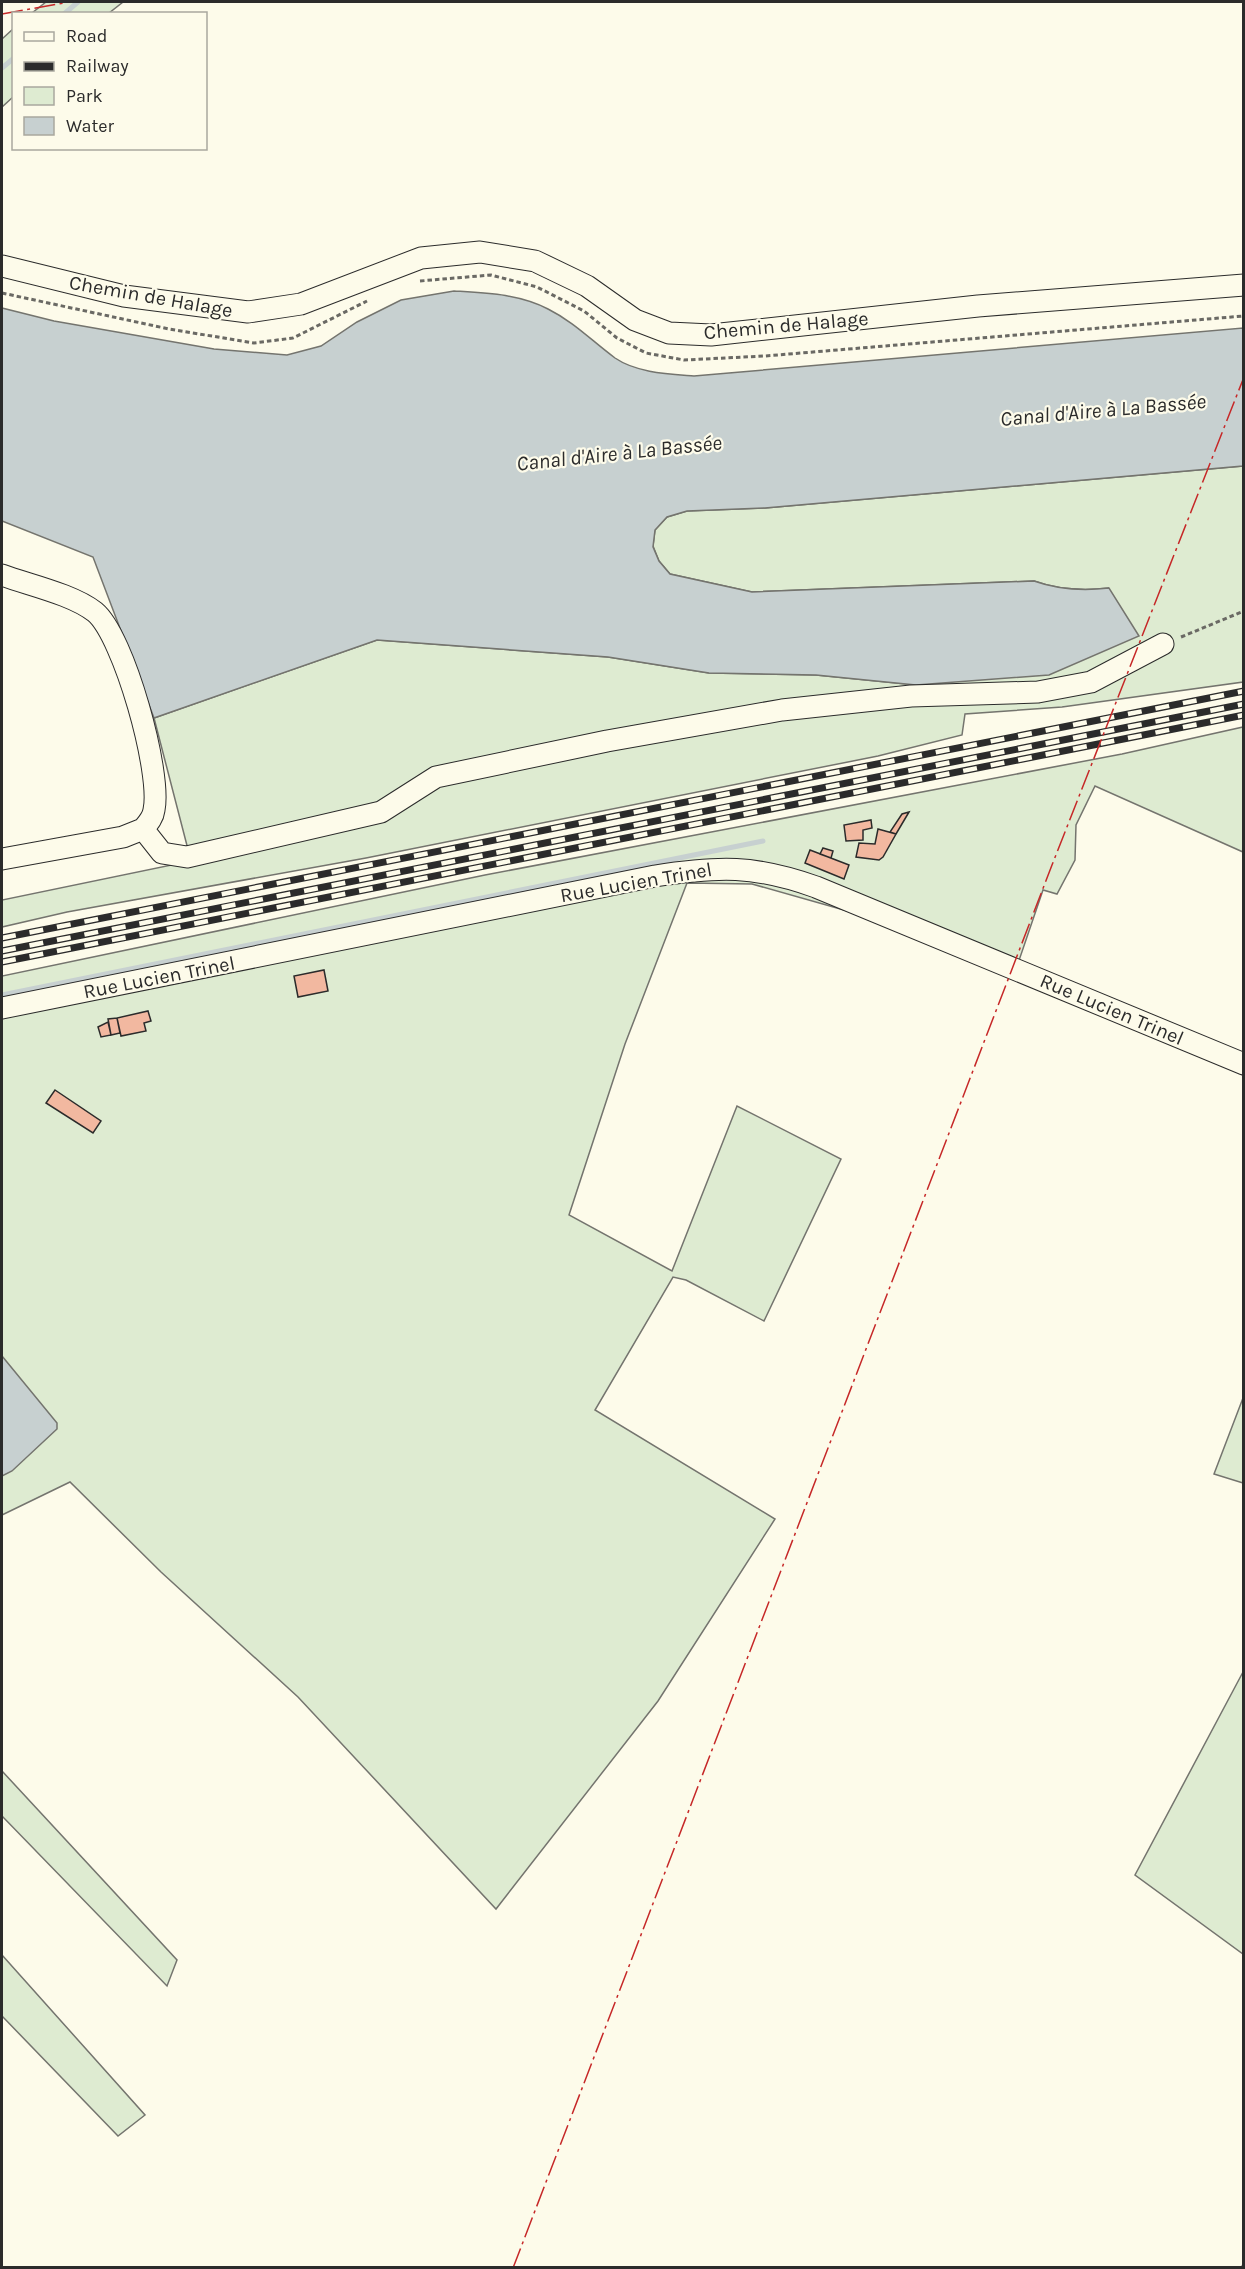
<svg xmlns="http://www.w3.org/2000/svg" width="1245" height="2269" viewBox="0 0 1245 2269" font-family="Karla,sans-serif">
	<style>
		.green { fill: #deebd1; stroke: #74746e; stroke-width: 1.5 }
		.water { fill: #c7d0d0; stroke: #74746e; stroke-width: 1.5 }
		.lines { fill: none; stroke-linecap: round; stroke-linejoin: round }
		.stream { stroke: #c7d0d0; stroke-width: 5 }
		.building { fill: #f2b8a0; stroke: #2b2b2b; stroke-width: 1.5 }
		.minor-casing { stroke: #2b2b2b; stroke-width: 23 }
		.path { stroke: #6a6964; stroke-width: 3; stroke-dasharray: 4.5 3; stroke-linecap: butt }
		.minor { stroke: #fdfbea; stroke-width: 21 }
		.rail-casing { stroke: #2b2b2b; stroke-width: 7 }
		.rail { stroke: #fdfbea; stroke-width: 4.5; stroke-dasharray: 14; stroke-linecap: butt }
		.power { stroke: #c62828; stroke-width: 1.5; stroke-dasharray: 21 4.5 3 4.5; stroke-linecap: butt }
		.labels { text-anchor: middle; stroke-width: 4.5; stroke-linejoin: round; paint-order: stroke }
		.street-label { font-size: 20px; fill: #2b2b2b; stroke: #fdfbea }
		.water-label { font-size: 21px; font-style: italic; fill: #2b2b2b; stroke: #fdfbea }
	</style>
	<rect width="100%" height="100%" fill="#fdfbea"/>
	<path class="green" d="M46,2H123L109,13H32Z
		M13,29V97L2,107V39Z
		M1243,466V682L1062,707L965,714L962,735L878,756L366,858L67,912L2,927V900L191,861L154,718L377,640L608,657L709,673L816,675L916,685L1109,588C1083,591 1059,590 1034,581L752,592L670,574L659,561L653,546L655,530L667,517L687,511L765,508Z
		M1243,727V852L1095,786L1076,825L1075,860L1057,894L1043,890L1013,978L851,912L752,884L687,883L625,1044L569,1215L672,1271L737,1106L841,1159L764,1321L686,1280L673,1277L595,1410L775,1519L658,1701L496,1909L298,1697L161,1572L70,1482L2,1515V976L485,875L1122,754Z
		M1243,1398L1244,1483H1243L1214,1474Z
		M1243,1672V1954L1135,1875Z
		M2,1771L177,1960L167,1986L2,1816Z
		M2,1955L145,2115L118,2136L2,2016Z"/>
	<path class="water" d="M454,291C487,293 519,294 548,309C574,322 592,341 615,358C637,373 669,374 694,376L1243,328V466L765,508L687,511L667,517L655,530L653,547L659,561L670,574L752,592L1034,581C1059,590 1083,591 1109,588L1139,636L1049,675L916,685L816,675L709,673L608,657L377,640L154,718L93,557L2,521V308L54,321L214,349L287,355L321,346L357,322L401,300Z
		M2,1356L57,1423V1429L12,1471L2,1476Z"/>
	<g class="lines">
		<path class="stream" d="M64,14L78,2
			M2,68L14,58
			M2,995L763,841"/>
	</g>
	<path class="building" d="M909,812L896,834L890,832L902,814Z
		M871,820L872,828L863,830V840L846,841L844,825Z
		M878,829L896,834L883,857L879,860L856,857L859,843L875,844Z
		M823,848L833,851L831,858L820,854Z
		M810,850L849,865L844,879L805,863Z
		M324,970L328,991L298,997L294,976Z
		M148,1011L151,1021L144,1023L146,1031L121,1036L117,1018Z
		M117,1018L120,1033L111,1035L108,1019Z
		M108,1022L111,1035L101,1037L98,1027Z
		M55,1090L101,1121L93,1133L46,1103Z"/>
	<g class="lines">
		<defs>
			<path id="minor" d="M2,266L124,296L248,312L301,304L421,258L480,252L535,261L587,286L635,320L669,333L711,335L978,306L1244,285
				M2,575C29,585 72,594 95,612C124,636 162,773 154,810C153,818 148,823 143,829
				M2,859L123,837L143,829L162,853L187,857L381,812L436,777L607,741L782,710L911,696L1038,692L1091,682L1163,644
				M2,1008L655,876C719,866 754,865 816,887L1244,1064"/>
		</defs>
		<use href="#minor" class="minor-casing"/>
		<path class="path" d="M420,281L491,275L537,287L584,311L617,338L646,353L684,360L765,356L1244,316
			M2,293L169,329L254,343L293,338L367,301
			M1181,637L1244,611
			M1242,2268L1244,2264"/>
		<use href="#minor" class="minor"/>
		<defs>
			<path id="rail" d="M2,938L1244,691
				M2,951L1244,704
				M2,962L1244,715"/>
		</defs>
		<use href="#rail" class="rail-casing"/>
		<use href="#rail" class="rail"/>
		<path class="power" d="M2,14L69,2
			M513,2268L1052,865L1244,377"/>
	</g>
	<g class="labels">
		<g class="street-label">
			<text transform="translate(151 296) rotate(10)" y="7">Chemin de Halage</text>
			<text transform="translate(786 325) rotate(-5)" y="7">Chemin de Halage</text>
			<text transform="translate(636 882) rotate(-10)" y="7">Rue Lucien Trinel</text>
			<text transform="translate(159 977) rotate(-11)" y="7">Rue Lucien Trinel</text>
			<text transform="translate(1112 1009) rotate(23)" y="7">Rue Lucien Trinel</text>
		</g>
		<g class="water-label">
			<text transform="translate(1103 410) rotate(-5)" y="7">Canal d'Aire à La Bassée</text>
			<text transform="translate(619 453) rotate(-6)" y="7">Canal d'Aire à La Bassée</text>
		</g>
	</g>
	<rect width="1245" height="2269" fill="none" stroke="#2b2b2b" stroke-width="6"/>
	<rect x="12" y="12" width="195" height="138" fill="#fdfbea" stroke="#a9a89e" stroke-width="1.5"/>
	<rect x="24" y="32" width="30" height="9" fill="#fdfbea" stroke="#a9a89e" stroke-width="1.5"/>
	<text x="66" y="42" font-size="18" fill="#2b2b2b">Road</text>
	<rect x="24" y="62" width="30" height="9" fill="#2b2b2b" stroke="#a9a89e" stroke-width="1.5"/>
	<text x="66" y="72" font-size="18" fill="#2b2b2b">Railway</text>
	<rect x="24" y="87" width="30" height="18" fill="#deebd1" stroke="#a9a89e" stroke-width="1.5"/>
	<text x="66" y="102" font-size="18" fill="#2b2b2b">Park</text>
	<rect x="24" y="117" width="30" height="18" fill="#c7d0d0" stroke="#a9a89e" stroke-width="1.5"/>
	<text x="66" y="132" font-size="18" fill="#2b2b2b">Water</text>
</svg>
